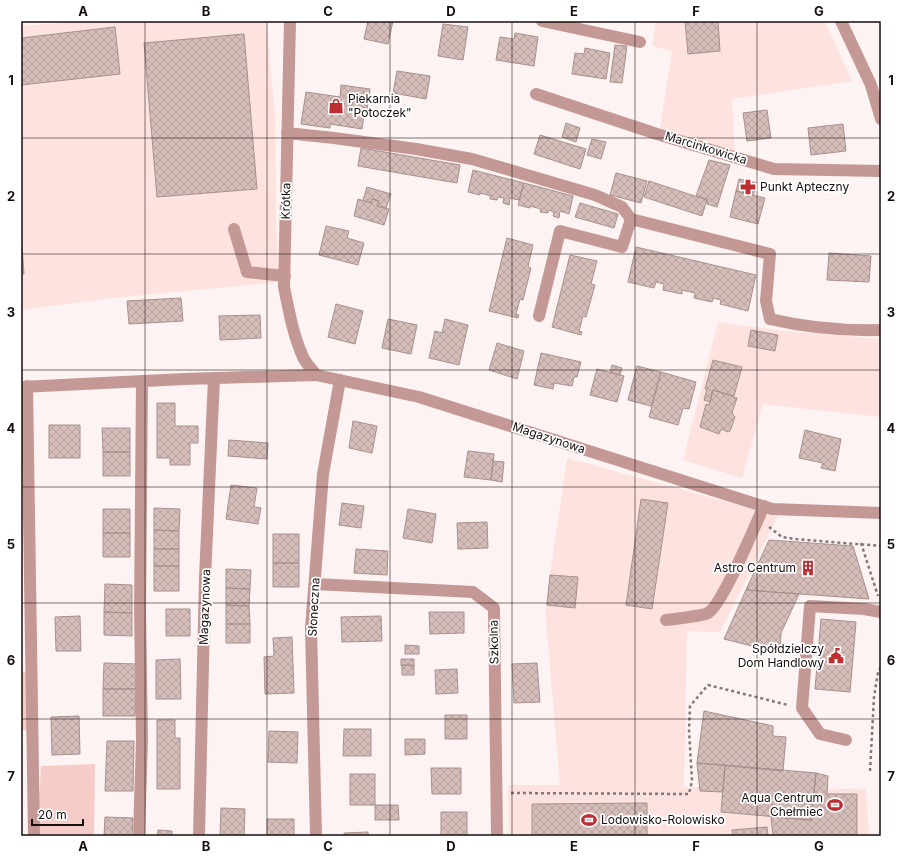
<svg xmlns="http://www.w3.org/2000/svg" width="902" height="857" viewBox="0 0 902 857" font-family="Inter,sans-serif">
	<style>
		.built { fill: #fde2df }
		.grass { fill: #f6ccc8 }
		.building { fill: url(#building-cross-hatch); stroke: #a7908e }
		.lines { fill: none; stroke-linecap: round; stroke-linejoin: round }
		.path { stroke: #817877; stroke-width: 2.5; stroke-dasharray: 3 3; stroke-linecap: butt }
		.minor { stroke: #c39895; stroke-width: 12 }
		.grid { fill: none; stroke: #160e0d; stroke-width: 1; stroke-opacity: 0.55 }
		.labels { text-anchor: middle; stroke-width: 3.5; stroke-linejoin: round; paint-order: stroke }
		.poi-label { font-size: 12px; fill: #160e0d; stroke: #fff; text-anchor: start }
		.street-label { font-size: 12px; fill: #160e0d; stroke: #fff }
		.neatline { fill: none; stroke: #160e0d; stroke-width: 1.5 }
		.grid-label { font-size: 13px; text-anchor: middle; font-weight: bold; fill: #160e0d }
	</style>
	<defs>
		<pattern id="building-cross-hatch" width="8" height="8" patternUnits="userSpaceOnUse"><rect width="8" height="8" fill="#d5bdba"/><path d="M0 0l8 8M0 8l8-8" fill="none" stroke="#b6a19f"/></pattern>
	</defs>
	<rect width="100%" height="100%" fill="#fdf3f2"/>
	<path class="built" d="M88,21H266L275,115L276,213L278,282L113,298L21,310V26Z
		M656,21H825L852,81L732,99L735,154L660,128L672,51L652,46Z
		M718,322L784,331L881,339V417L763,404L742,478L683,460Z
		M567,458L778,516L720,632L687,631L684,787L866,789L869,836H509L508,785H560L545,609Z"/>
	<path class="grass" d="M21,671L28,672V730H21Z
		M95,764L94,836H37L41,766Z"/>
	<path class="building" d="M368,21H393L388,44L364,39Z
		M685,21H718L720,51L688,54Z
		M443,24L468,27L463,60L438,56Z
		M115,27L120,74L21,85V38Z
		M515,33L538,37L534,66L496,60L500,37L514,39Z
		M244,34L257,189L157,197L144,43Z
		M615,45L627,46L622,83L610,82Z
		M585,48L610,53L606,79L572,74L575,53L584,54Z
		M397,71L430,76L426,99L393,93Z
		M341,85L370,89L366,116L364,115L362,129L330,124V128L301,124L306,92L340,97Z
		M767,110L771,138L747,141L743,113Z
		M566,123L580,128L576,142L562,137Z
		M843,124L846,151L811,155L808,128Z
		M540,135L586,149L580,169L534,154Z
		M592,139L606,142L601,159L587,155Z
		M361,148L460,165L457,183L358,166Z
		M709,160L730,165L717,207L707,204L708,199L696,196Z
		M473,170L524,183L519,200L510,198L509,205L503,203L504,198L498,197L497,200L490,199L491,196L480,193V195L468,192Z
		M616,173L647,181L641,203L610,195Z
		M739,179L757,183L753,196L736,191Z
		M649,181L707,200L702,216L644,197Z
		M524,183L573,196L569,214L560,211L559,218L553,216L554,212L548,210V213L540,212L541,209L530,206V208L518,205Z
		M367,187L391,194L386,208L377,206L379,201L372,199L371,203L363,200Z
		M736,191L765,198L758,224L730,217Z
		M358,199L371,203L372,199L379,201L377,206L389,209L384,225L354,216Z
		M580,203L618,214L614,228L575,217Z
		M326,226L349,231L347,238L364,243L358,265L319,255Z
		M21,232L24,274H21Z
		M507,238L533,245L528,267L531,268L523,300L520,299L516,314L519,315L518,318L489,311Z
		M636,247L756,275L748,311L720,304L721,300L713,298L712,302L694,298L695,293L682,290V294L663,290L664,284L656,282L654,288L628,282Z
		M829,253L871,256L869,282L827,280Z
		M570,255L597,261L591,284L595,285L586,317L583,316L579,331L582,332L581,335L552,327Z
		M181,298L183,321L129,324L127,301Z
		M336,304L363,311L355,344L328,337Z
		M260,315L261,338L220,340L219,316Z
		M388,319L417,325L411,354L382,348Z
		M445,319L468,325L459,365L429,358L435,331L442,333Z
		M751,330L778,335L775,351L748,346Z
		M497,343L524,351L517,379L489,370Z
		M541,353L581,362L577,377H574L572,386L554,383L553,389L534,385Z
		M713,360L742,367L734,396L713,390L710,402L704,400L707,389H705Z
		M612,365L622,368L620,375L610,372Z
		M637,366L661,372L651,406L628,400Z
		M597,369L624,376L617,402L590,395Z
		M661,372L696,382L689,409L683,408L678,425L649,417Z
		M713,390L737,398L732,413L735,417L730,431L728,432L721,429L719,434L700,427L706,404L709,405Z
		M157,403H175V426H198V443H190V465H170V458H157Z
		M353,421L377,426L372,453L349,448Z
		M49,425H80V458H49Z
		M102,428H130V452H103Z
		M805,430L841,439L835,471L821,468L823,463L799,458Z
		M229,440L268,443L267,459L228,456Z
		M468,451L494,454L491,480L464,477Z
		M103,452H130V476H103Z
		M493,461L504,462L502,482L491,480Z
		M231,485L257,488L254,507L261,508L258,524L226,519Z
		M641,499L668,503L652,609L626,605Z
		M342,503L364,506L361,528L339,525Z
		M154,508L180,509L179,531L154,530Z
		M103,509H130V533H103Z
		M408,509L436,514L432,543L403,538Z
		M487,522L488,548L458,549L457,523Z
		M154,530L179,531V549H154Z
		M103,533H130V557H103Z
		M273,534H299V563H273Z
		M769,540L853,546L869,599L746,590Z
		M154,549H179V566H154Z
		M356,549L388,551L387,575L354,573Z
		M273,563H299V587H273Z
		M154,566H179V591H154Z
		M226,569L251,570L250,589L226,588Z
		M550,575L578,577L575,608L547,605Z
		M105,584L132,585V613L104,612Z
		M226,588L250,589L249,606L226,605Z
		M746,590L799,594L781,633L780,653L724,639Z
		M226,605L249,606L250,624H226Z
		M166,609H190V636H166Z
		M104,612L132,613V636L104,635Z
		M429,612H464V633L430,634Z
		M80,616L81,651H56L55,617Z
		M381,616L382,641L342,642L341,617Z
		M821,619L856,622L850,692L815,689Z
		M226,624H250V643H226Z
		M292,637L294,693L265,694L264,657L274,656L273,638Z
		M405,645L419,646V654H405Z
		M180,659L181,699H156V660Z
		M401,659H414V666L402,665V666H401Z
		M104,663L136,664V689H103Z
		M537,663L540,702L514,703L512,664Z
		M402,665H414V675H402Z
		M457,669L458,693L436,694L435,670Z
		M103,689H136L135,716H103Z
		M704,711L773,726V736L786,737L783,771L697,763Z
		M445,715H467V739H445Z
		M79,716L80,754L52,755L51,717Z
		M157,720H175V738H180V789H157Z
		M344,729H371V756H343Z
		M269,731L298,732L297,763L268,762Z
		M405,739H425V754L405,755Z
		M107,741H134L133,791H105Z
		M697,763L725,765L723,792L700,791Z
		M725,765L816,773L811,820L721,812Z
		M431,768H461V794H432Z
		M816,773L828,776L827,794H857V836H773L771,817L811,820Z
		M350,774H375V805H350Z
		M647,803V836H532V804Z
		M375,805H398L399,820H375Z
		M221,808L245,809L244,836H220Z
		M441,812H467V836H441Z
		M105,817L133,818L132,836H104Z
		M267,819H294V836H267Z
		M767,827L768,836H733L732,830Z
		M158,830L172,831V836H157Z
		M368,832V836H344V833Z"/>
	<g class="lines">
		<path class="path" d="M769,527L782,537L796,539L881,546
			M861,543L878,596
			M870,771L874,697L878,672L881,667
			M511,793L689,794L692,781L689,730L690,706L708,685L788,705"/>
		<path class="minor" d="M290,21L284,287C289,311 293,335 303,357C306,364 312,369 316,375
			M542,21L640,42
			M841,21L871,85L881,119
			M536,94L657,134L774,169L881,171
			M287,133L334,138L416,149L472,159L595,195L622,207L631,219
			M234,229L247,272L285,276
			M539,316L560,231L622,247L631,219L770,254L766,301L770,319C808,328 842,331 881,330
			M27,386L34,836
			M21,387L185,379L316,375L419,397L772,509L881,513
			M315,584L473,592L494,608L497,836
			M666,620C674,619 703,616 708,613C723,604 755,525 764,506
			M846,740L820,734L802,708L810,606L864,609L881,612
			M139,836L142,739L140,611L142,381
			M199,836L205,578L214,378
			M316,836L311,628L323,474L340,380"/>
	</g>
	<path class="grid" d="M145,21V836M267,21V836M390,21V836M512,21V836M635,21V836M757,21V836M21,138H881M21,254H881M21,370H881M21,487H881M21,603H881M21,719H881"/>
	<defs>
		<symbol id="shop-bare" viewBox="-9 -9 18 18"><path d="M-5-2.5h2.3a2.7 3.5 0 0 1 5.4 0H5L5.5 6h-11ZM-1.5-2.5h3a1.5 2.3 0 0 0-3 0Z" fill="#bd2d32" stroke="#fff" stroke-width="2.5" paint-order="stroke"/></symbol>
		<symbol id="pharmacy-bare" viewBox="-9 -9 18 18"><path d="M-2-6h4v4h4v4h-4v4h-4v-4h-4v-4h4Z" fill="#bd2d32" stroke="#fff" stroke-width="2.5" paint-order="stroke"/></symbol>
		<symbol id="building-bare" viewBox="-9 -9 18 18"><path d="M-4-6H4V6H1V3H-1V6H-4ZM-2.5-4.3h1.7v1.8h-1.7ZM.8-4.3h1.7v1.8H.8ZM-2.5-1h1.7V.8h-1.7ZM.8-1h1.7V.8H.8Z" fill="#bd2d32" stroke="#fff" stroke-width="2.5" paint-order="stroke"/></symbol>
		<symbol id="civic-bare" viewBox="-9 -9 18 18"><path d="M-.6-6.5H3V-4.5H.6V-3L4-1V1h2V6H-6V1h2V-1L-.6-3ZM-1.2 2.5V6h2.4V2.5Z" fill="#bd2d32" stroke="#fff" stroke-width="2.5" paint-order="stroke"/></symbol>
		<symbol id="stadium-bare" viewBox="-9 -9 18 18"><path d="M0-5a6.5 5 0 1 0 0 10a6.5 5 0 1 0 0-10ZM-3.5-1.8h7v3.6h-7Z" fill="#bd2d32" stroke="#fff" stroke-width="2.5" paint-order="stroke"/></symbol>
	</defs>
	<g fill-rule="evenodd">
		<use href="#shop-bare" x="325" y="95" width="22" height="22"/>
		<use href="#pharmacy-bare" x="737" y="176" width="22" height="22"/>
		<use href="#building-bare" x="797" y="557" width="22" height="22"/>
		<use href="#civic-bare" x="825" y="645" width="22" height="22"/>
		<use href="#stadium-bare" x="824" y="794" width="22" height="22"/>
		<use href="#stadium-bare" x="578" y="809" width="22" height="22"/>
	</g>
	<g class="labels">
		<g class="poi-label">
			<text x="348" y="103">Piekarnia<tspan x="348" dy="14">"Potoczek"</tspan></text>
			<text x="760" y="191">Punkt Apteczny</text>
			<text x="796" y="572" text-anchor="end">Astro Centrum</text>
			<text x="824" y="653" text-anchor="end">Spółdzielczy<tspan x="824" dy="14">Dom Handlowy</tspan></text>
			<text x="823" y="802" text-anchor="end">Aqua Centrum<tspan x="823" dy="14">Chełmiec</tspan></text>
			<text x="601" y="824">Lodowisko-Rolowisko</text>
		</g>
		<g class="street-label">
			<text transform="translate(706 148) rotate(17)" y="4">Marcinkowicka</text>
			<text transform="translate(286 201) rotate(-89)" y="4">Krótka</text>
			<text transform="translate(549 438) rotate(18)" y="4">Magazynowa</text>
			<text transform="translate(205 607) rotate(-88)" y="4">Magazynowa</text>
			<text transform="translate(314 607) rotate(-87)" y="4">Słoneczna</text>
			<text transform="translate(494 642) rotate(-91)" y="4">Szkolna</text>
		</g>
	</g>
	<rect width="902" height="857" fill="none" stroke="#ffffff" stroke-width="44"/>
	<path d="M32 819v6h51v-6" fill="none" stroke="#160e0d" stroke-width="2"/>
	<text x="38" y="819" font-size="12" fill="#160e0d" stroke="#ffffff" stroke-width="3" paint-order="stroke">20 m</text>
	<rect x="22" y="22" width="858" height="813" class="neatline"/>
	<g class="grid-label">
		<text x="83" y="16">A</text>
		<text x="206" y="16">B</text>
		<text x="328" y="16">C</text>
		<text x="451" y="16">D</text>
		<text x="574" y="16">E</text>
		<text x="696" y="16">F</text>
		<text x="819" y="16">G</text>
		<text x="11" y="85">1</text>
		<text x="891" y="85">1</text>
		<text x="11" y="201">2</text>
		<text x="891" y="201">2</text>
		<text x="11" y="317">3</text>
		<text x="891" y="317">3</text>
		<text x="11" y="433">4</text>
		<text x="891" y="433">4</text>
		<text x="11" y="549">5</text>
		<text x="891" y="549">5</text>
		<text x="11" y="665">6</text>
		<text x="891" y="665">6</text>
		<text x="11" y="781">7</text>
		<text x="891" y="781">7</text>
		<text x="83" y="851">A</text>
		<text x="206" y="851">B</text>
		<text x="328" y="851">C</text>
		<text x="451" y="851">D</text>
		<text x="574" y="851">E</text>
		<text x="696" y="851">F</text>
		<text x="819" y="851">G</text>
	</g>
</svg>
